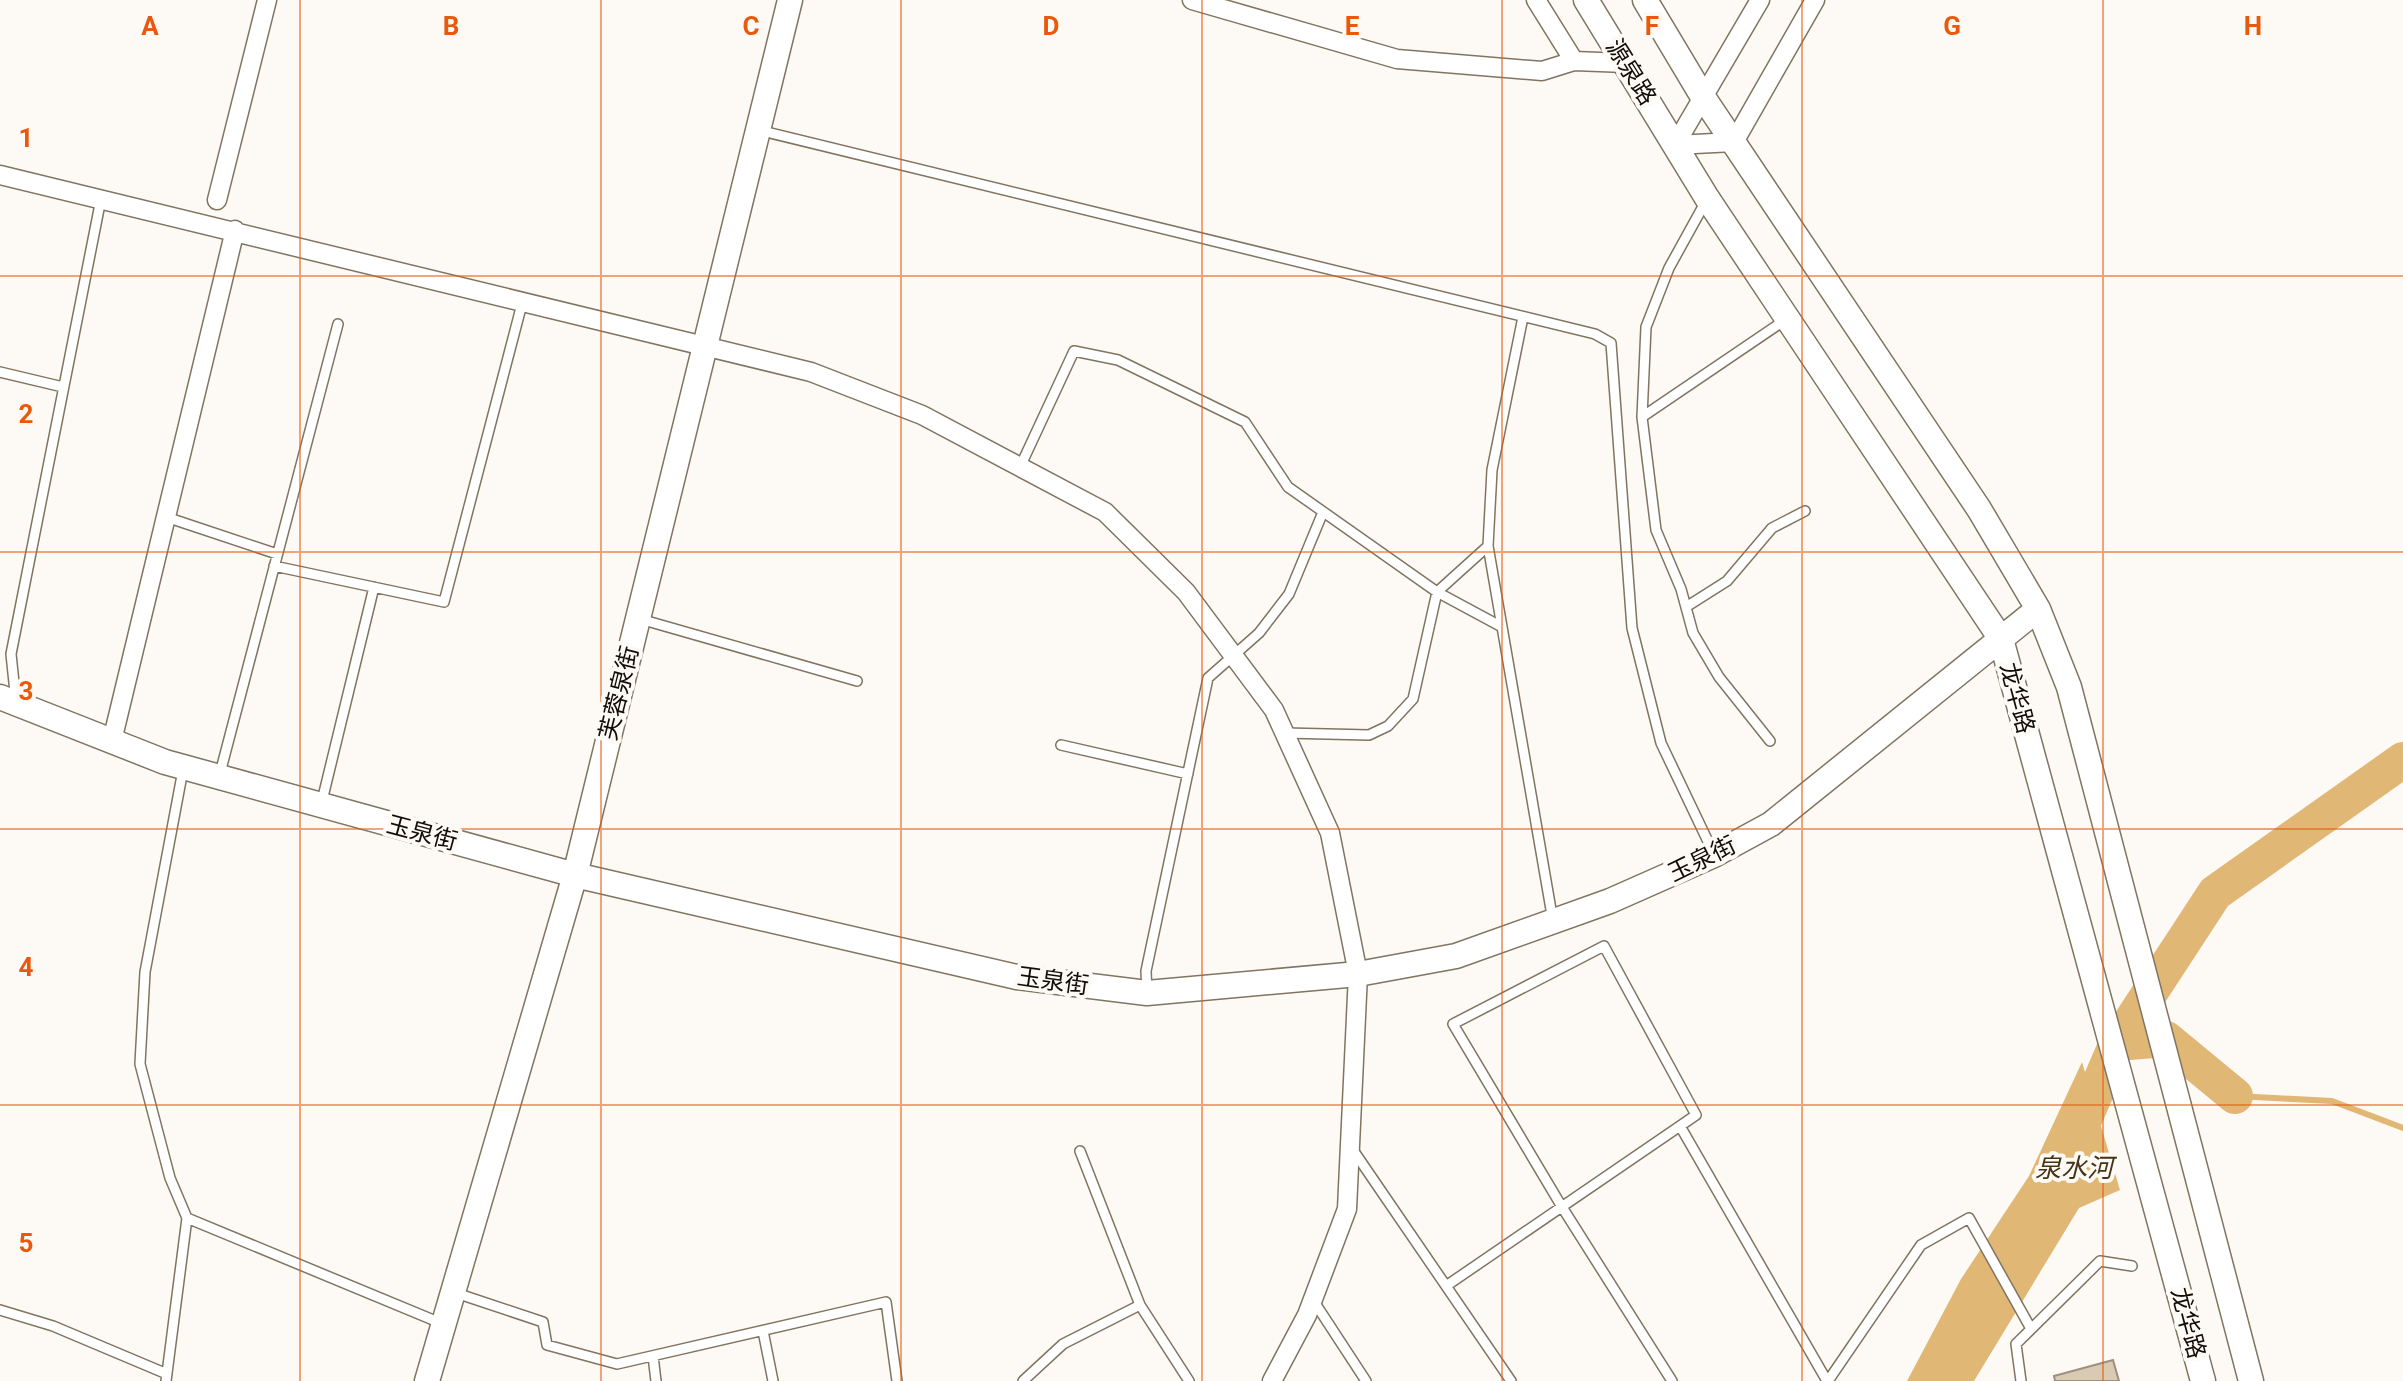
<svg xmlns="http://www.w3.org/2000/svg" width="2403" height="1381" viewBox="0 0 2403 1381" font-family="Roboto,'Noto Sans SC',sans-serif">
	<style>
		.water { fill: #e1b776 }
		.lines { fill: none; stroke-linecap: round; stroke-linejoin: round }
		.stream { stroke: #e1b776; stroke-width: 6 }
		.river { stroke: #e1b776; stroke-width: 36 }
		.building { fill: #d9cab4; stroke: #9e907c; stroke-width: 2 }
		.lane-casing { stroke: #817460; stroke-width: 12 }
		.street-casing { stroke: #817460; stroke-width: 21 }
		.secondary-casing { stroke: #817460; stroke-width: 27 }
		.lane { stroke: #fff; stroke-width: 9 }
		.street { stroke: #fff; stroke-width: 18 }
		.secondary { stroke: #fff; stroke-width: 24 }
		.grid { fill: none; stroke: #e8590c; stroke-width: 2; stroke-opacity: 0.55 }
		.labels { text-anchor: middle; stroke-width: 8; stroke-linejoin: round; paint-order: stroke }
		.street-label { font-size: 24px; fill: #110c06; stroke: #fdfaf5 }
		.water-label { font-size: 26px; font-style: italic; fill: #453316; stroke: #fdfaf5 }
		.grid-label { font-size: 26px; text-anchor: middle; font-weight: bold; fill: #e8590c; stroke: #fdfaf5; stroke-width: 8; stroke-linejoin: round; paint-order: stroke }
	</style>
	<rect width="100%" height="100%" fill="#fdfaf5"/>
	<path class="water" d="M2082,1062L2120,1190L2079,1208L1974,1381H1907L1961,1279L2029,1176Z"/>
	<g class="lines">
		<path class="stream" d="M2235,1096L2332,1101L2403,1128"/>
		<path class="river" d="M2129,1042L2166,1039L2235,1096
			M2074,1143L2117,1043L2215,893L2403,760"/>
	</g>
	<path class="building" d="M2113,1360L2119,1381H2055L2054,1376Z"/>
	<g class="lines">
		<defs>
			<path id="lane" d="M758,130L1595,334L1611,343L1632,628L1661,743L1713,852
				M1706,201L1669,268L1646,327L1642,417L1656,530L1681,589L1693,633L1719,677L1770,741
				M1523,317L1492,470L1488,546L1553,921
				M0,372L63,387
				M1642,417L1785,320
				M1020,467L1074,351L1118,360L1245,422L1288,487L1437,592L1502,627
				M166,517L277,554
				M274,566L444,602L523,300
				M1686,607L1727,581L1772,528L1805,511
				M640,619L857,681
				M16,702L11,654L101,199
				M1285,733L1369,735L1388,726L1413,699L1437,592L1488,546
				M1061,745L1188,774
				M219,777L338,324
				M321,805L374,587
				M1147,993L1146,971L1208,678L1259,633L1289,594L1323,512
				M1680,1126L1827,1381
				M1353,1150L1511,1381
				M1080,1151L1140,1305L1189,1381
				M187,1218L443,1324
				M1446,1286L1680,1126L1696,1115L1604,946L1453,1024L1562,1207L1672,1381
				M456,1293L543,1322L547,1345L617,1364L886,1302L897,1381
				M1313,1300L1366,1381
				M0,1310L53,1326L167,1374
				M763,1331L773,1381
				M653,1356L656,1381
				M166,1381L187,1218L170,1178L140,1064L145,972L183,770
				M1023,1381L1063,1344L1140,1305
				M1828,1381L1921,1245L1969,1218L2030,1327
				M2021,1381L2016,1344L2100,1261L2132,1266"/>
			<path id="street" d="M1192,0L1397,59L1542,71L1574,61L1626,63
				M1536,0L1574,61
				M1675,145L1734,142L1815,0
				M1675,145L1760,0
				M0,175L811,372L922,415L1105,512L1186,592L1274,710L1330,833L1358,974L1347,1209L1307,1315L1272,1381
				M217,200L267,0
				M112,741L235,230"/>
			<path id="secondary" d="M1586,0L1707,198L2001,639L2203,1381
				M1645,0L1703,97L1979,509L2038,609L2069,687L2251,1381
				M0,697L165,762L575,875L1017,977L1147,993L1358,974L1456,956L1610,901L1714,855L1771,824L2038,609
				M427,1381L575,875L790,0"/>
		</defs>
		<use href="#lane" class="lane-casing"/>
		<use href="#street" class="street-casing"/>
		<use href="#secondary" class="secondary-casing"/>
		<use href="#lane" class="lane"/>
		<use href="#street" class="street"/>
		<use href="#secondary" class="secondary"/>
	</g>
	<path class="grid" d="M300,0V1381M601,0V1381M901,0V1381M1202,0V1381M1502,0V1381M1802,0V1381M2103,0V1381M0,276H2403M0,552H2403M0,829H2403M0,1105H2403"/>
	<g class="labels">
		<g class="street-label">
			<text transform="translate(1631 72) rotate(58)" y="8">源泉路</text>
			<text transform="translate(619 693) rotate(-76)" y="8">芙蓉泉街</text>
			<text transform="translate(2017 698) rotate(75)" y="8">龙华路</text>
			<text transform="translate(422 833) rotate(15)" y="8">玉泉街</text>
			<text transform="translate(1702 859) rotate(-26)" y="8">玉泉街</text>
			<text transform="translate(1053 981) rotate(8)" y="8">玉泉街</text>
			<text transform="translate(2188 1323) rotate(75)" y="8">龙华路</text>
		</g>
		<g class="water-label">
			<text x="2074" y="1177">泉水河</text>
		</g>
	</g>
	<g class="grid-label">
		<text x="150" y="35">A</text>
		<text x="451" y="35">B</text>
		<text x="751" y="35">C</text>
		<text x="1051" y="35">D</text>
		<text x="1352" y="35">E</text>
		<text x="1652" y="35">F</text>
		<text x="1952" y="35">G</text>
		<text x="2253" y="35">H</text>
		<text x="26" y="147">1</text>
		<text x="26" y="423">2</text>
		<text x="26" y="700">3</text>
		<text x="26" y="976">4</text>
		<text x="26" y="1252">5</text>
	</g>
</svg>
